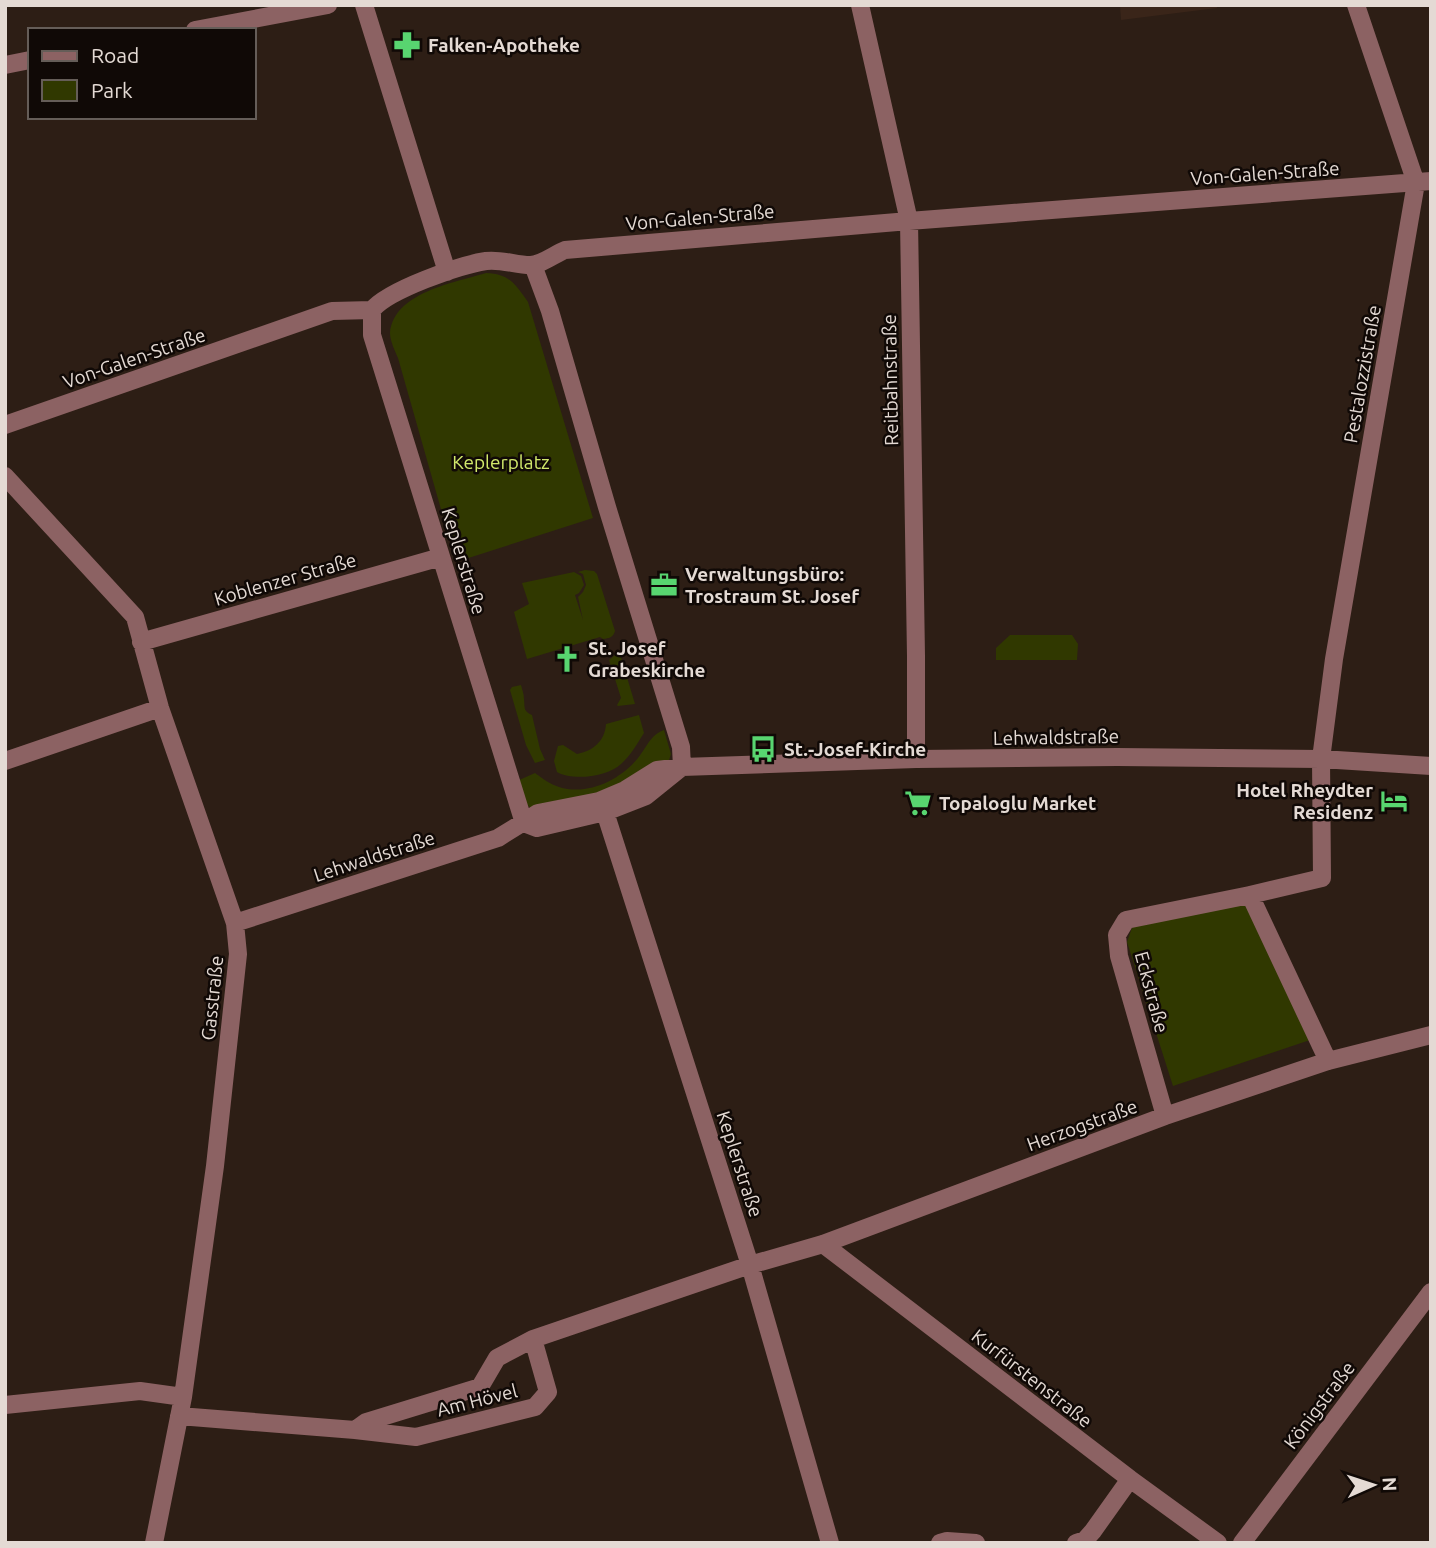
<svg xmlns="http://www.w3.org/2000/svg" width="1436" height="1548" viewBox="0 0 1436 1548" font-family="Ubuntu,sans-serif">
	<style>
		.built { fill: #3a2519 }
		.green { fill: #303800 }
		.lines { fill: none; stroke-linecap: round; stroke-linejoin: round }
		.minor { stroke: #8c6263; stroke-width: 18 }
		.labels { text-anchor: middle; stroke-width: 5; stroke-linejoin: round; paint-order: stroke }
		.poi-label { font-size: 19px; font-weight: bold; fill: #e4dad4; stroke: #100906; text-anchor: start }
		.street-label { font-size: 19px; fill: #e4dad4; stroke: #100906 }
		.park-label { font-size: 19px; fill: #d1e86b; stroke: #100906 }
	</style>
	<rect width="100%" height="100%" fill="#2d1e15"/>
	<path class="built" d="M1120,5H1216L1217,8L1121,20Z"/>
	<path class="green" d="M486,273C510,274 515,284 528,302L593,518L456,562L398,358C395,351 390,341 390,333C394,292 454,283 486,273Z
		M585,570L594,571L597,574L615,631C613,638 609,638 603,639L600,637L527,659L514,612L529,604L522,583L574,572L581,576L584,585L579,593L575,595L583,620L578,597L583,592L586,585L583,574L578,572Z
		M1010,635H1072L1078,644L1077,660H996V648Z
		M620,654L635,704L618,706L617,705L621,698L609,660L615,655Z
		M521,685C522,689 524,694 524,699C525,708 523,711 532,715L540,749L545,760L535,763L526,745L510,690L512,687Z
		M639,715L644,733C637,744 631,755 621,764C607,777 573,781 557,772L554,761L558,746L563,745L577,754C593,751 605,741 606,724Z
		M664,730L671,754L669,760L619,788L531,809L521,797L517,781L535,773C543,779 550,784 559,787C588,796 620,780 638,758C647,747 650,735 664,730Z
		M1247,903L1310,1040L1173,1086L1127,942L1133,925Z"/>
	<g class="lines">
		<path class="minor" d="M364,5L447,272
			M860,5L909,221L916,656V759
			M195,30L328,5
			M5,65L30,60
			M372,310V335L524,823
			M5,425L332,311L372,310C388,290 460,265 486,261C501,259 516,265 530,265C541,265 555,254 565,250L909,221L1431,181
			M5,476L135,617L160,708L235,923L238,954L215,1166L183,1397L154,1543
			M141,642L441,557
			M5,761L160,708
			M599,801L605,812L750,1265L830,1543
			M524,823L537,828L605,812L646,796L682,767L681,747L607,507L550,311L533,265
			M235,923L498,838L538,813L599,801L625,790L657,770L682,767L916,759L1117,757L1321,759L1431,766
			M1328,1061L1250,895L1322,878L1321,759L1334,659L1416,183L1356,5
			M1165,1116L1119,956L1117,935L1126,920L1250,895
			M823,1244L1130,1479L1218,1543
			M5,1405L140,1391L183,1397
			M179,1416L355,1430L416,1437L535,1407L548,1392L533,1339
			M355,1430L366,1422L480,1387L497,1358L533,1339L750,1265L823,1244L1165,1116L1328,1061L1431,1035
			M940,1543L947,1541L976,1543
			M1076,1543L1085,1540L1093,1531L1130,1479
			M1242,1543L1431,1292"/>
	</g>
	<defs>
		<symbol id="pharmacy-bare" viewBox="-9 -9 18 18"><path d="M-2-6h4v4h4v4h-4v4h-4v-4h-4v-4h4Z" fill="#58d570" stroke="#100906" stroke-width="2.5" paint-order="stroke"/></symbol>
		<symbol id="office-bare" viewBox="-9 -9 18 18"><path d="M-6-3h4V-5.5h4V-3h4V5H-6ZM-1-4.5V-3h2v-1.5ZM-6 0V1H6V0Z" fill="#58d570" stroke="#100906" stroke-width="2.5" paint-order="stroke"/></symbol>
		<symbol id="church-bare" viewBox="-9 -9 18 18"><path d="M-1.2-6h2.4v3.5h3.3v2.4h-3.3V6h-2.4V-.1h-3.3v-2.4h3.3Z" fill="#58d570" stroke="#100906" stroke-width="2.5" paint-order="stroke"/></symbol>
		<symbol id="bus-bare" viewBox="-9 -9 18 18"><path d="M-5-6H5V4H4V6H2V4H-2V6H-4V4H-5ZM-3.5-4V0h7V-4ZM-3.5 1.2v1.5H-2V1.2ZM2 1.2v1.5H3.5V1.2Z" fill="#58d570" stroke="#100906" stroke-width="2.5" paint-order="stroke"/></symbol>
		<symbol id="hotel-bare" viewBox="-9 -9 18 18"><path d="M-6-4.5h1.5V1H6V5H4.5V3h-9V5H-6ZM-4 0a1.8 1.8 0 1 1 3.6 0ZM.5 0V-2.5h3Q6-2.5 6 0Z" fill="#58d570" stroke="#100906" stroke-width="2.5" paint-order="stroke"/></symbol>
		<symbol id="supermarket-bare" viewBox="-9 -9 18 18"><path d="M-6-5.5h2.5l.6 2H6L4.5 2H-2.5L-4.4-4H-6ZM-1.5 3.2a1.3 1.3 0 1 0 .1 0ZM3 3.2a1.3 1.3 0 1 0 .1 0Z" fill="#58d570" stroke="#100906" stroke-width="2.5" paint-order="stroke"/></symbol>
	</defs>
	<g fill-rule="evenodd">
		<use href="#pharmacy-bare" x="388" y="26" width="38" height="38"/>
		<use href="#office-bare" x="645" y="566" width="38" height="38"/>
		<use href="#church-bare" x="548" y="640" width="38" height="38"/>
		<use href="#bus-bare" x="744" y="730" width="38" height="38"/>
		<use href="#hotel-bare" x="1375" y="782" width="38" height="38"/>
		<use href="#supermarket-bare" x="899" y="784" width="38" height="38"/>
	</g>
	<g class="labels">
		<g class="poi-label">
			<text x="428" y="52">Falken-Apotheke</text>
			<text x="685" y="581">Verwaltungsbüro:<tspan x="685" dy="22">Trostraum St. Josef</tspan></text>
			<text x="588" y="655">St. Josef<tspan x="588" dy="22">Grabeskirche</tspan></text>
			<text x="784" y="756">St.-Josef-Kirche</text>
			<text x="1373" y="797" text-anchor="end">Hotel Rheydter<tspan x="1373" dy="22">Residenz</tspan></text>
			<text x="939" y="810">Topaloglu Market</text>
		</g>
		<g class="street-label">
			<text transform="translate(1265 173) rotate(-4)" y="7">Von-Galen-Straße</text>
			<text transform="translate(700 217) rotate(-5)" y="7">Von-Galen-Straße</text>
			<text transform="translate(134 358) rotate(-19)" y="7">Von-Galen-Straße</text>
			<text transform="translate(1362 374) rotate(-80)" y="7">Pestalozzistraße</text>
			<text transform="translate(890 380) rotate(-91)" y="7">Reitbahnstraße</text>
			<text transform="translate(464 561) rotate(73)" y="7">Keplerstraße</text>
			<text transform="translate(285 579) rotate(-16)" y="7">Koblenzer Straße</text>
			<text transform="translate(1056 737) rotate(-1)" y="7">Lehwaldstraße</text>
			<text transform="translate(374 856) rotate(-18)" y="7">Lehwaldstraße</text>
			<text transform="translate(1152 992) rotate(75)" y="7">Eckstraße</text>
			<text transform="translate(212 998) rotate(-84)" y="7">Gasstraße</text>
			<text transform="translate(1082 1125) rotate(-20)" y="7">Herzogstraße</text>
			<text transform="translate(740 1164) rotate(72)" y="7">Keplerstraße</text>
			<text transform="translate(1032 1378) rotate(38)" y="7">Kurfürstenstraße</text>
			<text transform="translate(477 1400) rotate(-14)" y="7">Am Hövel</text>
			<text transform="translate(1319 1405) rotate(-53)" y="7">Königstraße</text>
		</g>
		<g class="park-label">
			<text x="501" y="469">Keplerplatz</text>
		</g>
	</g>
	<rect width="1436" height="1548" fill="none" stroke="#e4dad4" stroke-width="14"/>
	<rect x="28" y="28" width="228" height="91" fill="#100906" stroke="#655d58" stroke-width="2"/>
	<rect x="42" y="51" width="35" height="10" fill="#8c6263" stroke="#655d58" stroke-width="2"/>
	<text x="91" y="63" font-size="21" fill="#e4dad4">Road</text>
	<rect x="42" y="80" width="35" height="21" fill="#303800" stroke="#655d58" stroke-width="2"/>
	<text x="91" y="98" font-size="21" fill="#e4dad4">Park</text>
	<g transform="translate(1373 1485) rotate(87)" stroke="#100906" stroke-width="5" paint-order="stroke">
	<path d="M0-5L12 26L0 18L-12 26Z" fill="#e4dad4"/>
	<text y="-10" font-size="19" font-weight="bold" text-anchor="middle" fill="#e4dad4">N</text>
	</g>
</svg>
